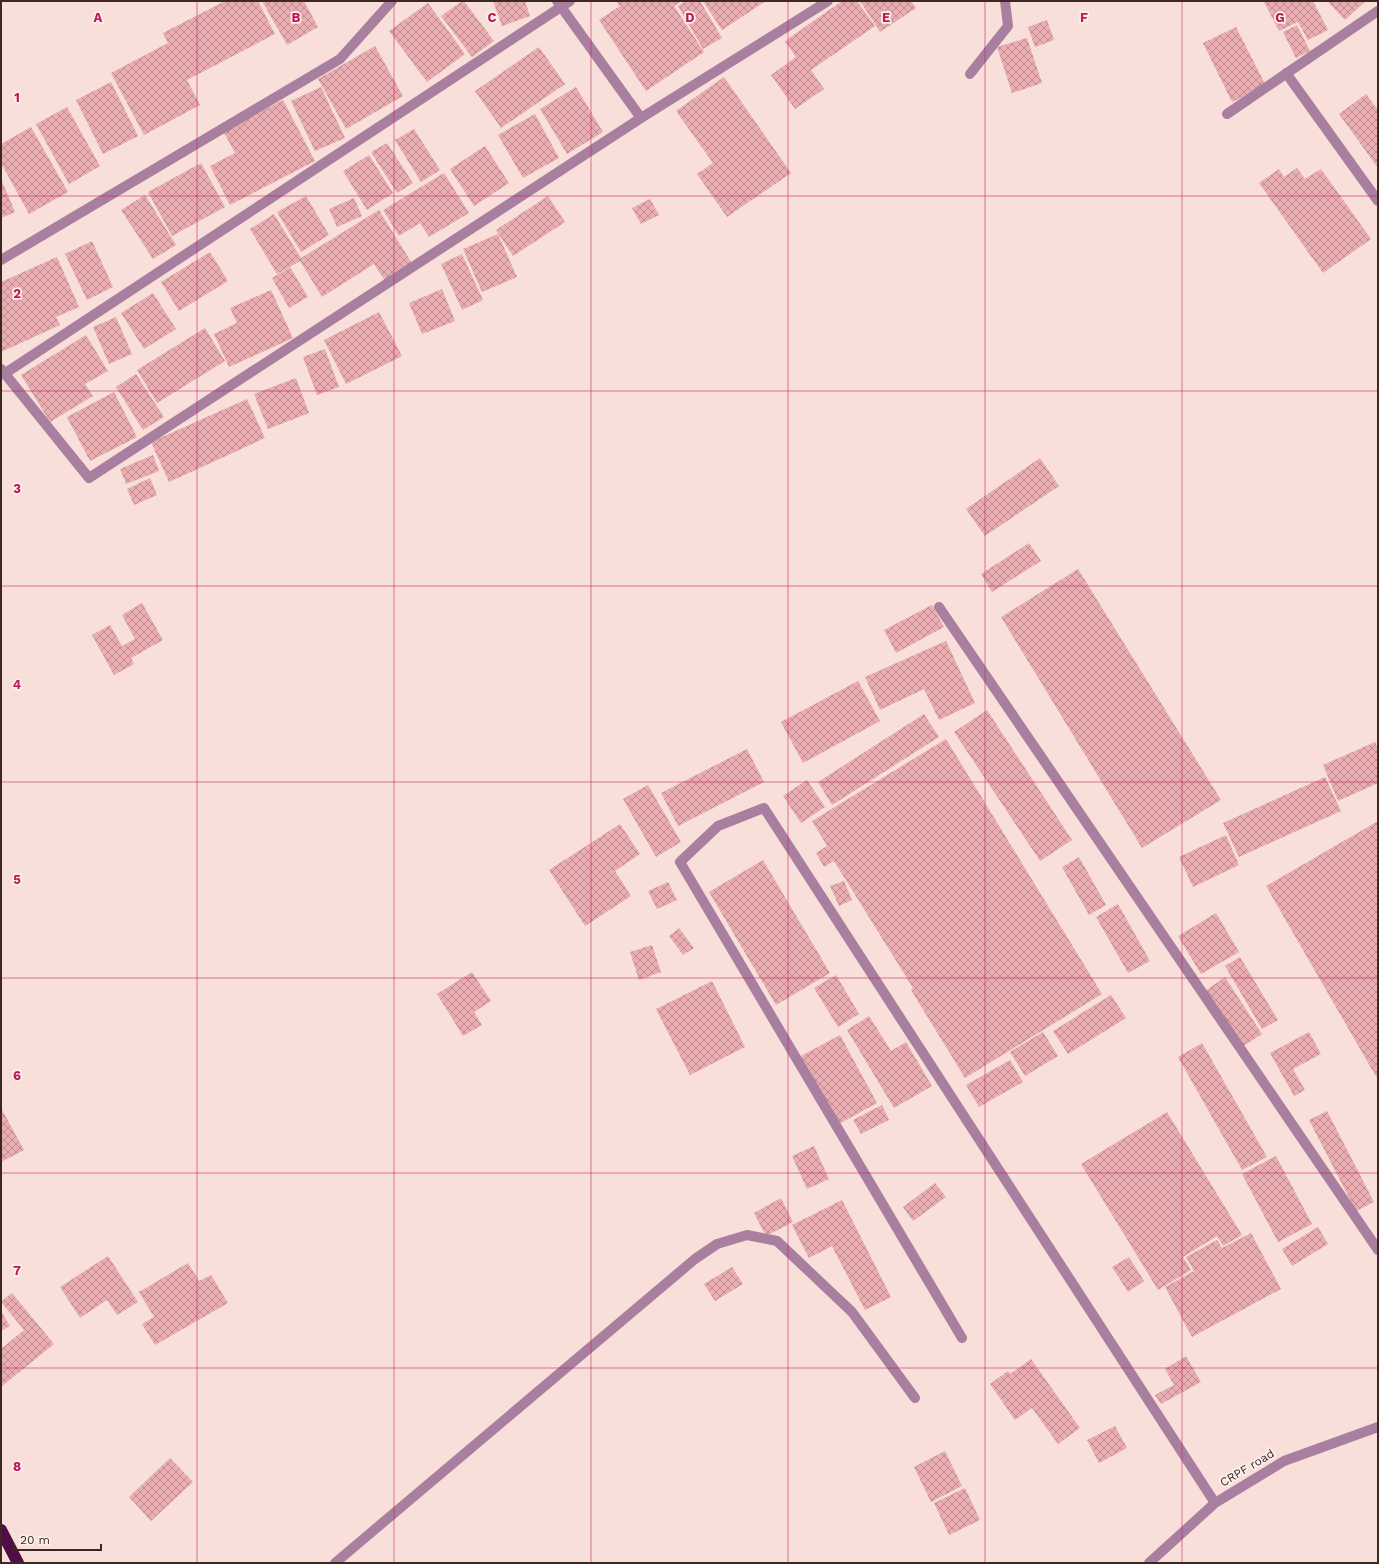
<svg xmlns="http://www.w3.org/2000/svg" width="1379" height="1564" viewBox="0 0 1379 1564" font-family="'Work Sans',sans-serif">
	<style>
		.building { fill: url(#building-cross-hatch) }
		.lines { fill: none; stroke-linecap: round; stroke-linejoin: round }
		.minor { stroke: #a87f9e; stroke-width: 10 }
		.highway { stroke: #500e46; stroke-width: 12 }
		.grid { fill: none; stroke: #c2185b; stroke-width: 1; stroke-opacity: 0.55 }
		.labels { text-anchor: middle; stroke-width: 3.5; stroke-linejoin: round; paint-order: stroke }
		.street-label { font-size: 12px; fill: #3d2721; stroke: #fcf0ec }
		.grid-label { font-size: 13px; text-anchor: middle; font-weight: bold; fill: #c2185b; stroke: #fcf0ec; stroke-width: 3.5; stroke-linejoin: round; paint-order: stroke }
	</style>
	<defs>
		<pattern id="building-cross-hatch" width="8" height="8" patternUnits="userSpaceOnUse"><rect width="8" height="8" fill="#eaadb1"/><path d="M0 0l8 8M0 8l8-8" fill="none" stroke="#bf8d90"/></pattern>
	</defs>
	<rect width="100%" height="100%" fill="#f8dfd9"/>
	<path class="building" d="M225,1H258L275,34L187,80L200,105L144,135L111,73L168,43L163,33Z
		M262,1H304L318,27L287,45Z
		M462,1H464L494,41L472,57L441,16Z
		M493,1H525L530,16L502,26Z
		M616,1H682L674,6L704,52L646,91L599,20L620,6Z
		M686,1H700L722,38L703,49L678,6Z
		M703,1H766L722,30Z
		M842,1H857L875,26L811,70L824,89L795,109L771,75L796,57L785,41Z
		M860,1H911L916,8L880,32Z
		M1267,1H1313L1328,30L1308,40L1298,22L1279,31L1264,2Z
		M1327,1H1366L1345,20Z
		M428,3L465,54L427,82L389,31Z
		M1047,20L1054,40L1035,47L1028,27Z
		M1297,25L1310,51L1296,58L1283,32Z
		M1236,27L1266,86L1232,102L1203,43Z
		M1027,38L1042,83L1012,93L997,47Z
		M375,46L403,96L346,129L318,79Z
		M539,47L565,84L501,128L475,91Z
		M724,77L791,173L727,217L697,174L713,163L676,111Z
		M111,82L138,136L103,154L76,100Z
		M321,87L345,138L315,151L291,101Z
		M576,87L603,132L567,154L540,109Z
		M1366,94L1378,110V168L1339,114Z
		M283,100L315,161L230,205L210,166L235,153L223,131Z
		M67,107L100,166L69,184L36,124Z
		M535,114L559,158L523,178L498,135Z
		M31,127L68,192L29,214L1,163V144Z
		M414,129L440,170L421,182L395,140Z
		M387,143L413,183L397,193L371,152Z
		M485,146L509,183L474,206L450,169Z
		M369,155L393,193L367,210L343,171Z
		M201,163L225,207L172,236L148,192Z
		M1297,168L1305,179L1321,169L1371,239L1323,273L1259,183L1279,169L1284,177Z
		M444,173L469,213L429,237L420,223L399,236L383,210Z
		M1,179L15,212L1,218Z
		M145,195L176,245L153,259L121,210Z
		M306,196L329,235L301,252L277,212Z
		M548,196L565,222L513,256L496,230Z
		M354,198L362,216L337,227L329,209Z
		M650,199L659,215L641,224L632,208Z
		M379,210L413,265L385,281L374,264L322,297L300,261L277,274L250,229L274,214L301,258Z
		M498,234L517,277L482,292L463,249Z
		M92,241L113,287L87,300L65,254Z
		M210,252L228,281L179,311L161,282Z
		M462,254L483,300L462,310L441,264Z
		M57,257L79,307L56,317L60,325L1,352V282Z
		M290,267L308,297L289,308L272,278Z
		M442,289L455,321L422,334L409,303Z
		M271,290L293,338L229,367L214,334L237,323L230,308Z
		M153,293L176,329L144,349L121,313Z
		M379,312L402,356L346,384L324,340Z
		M116,317L132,354L109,364L93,327Z
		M205,328L225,361L157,403L137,370Z
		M86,335L108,371L85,384L93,396L50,422L21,375Z
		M325,349L339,387L317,395L303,357Z
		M136,374L164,417L143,430L116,387Z
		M296,378L309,413L268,429L254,394Z
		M114,392L137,437L90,461L67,417Z
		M247,399L265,438L169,482L151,442Z
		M153,455L159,471L126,484L120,469Z
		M1040,458L1059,486L985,536L966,509Z
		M150,478L157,495L134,505L127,489Z
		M1029,543L1041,561L992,592L981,574Z
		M1078,569L1221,800L1142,848L1001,617Z
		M142,603L163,640L131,658L134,664L114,675L92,635L110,625L122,646L135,639L122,615Z
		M932,605L944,627L896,653L884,630Z
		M946,641L975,703L939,720L924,689L880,710L865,677Z
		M858,681L880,721L803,763L781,722Z
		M987,710L1072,840L1040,861L954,732Z
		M924,714L939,737L832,805L818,782Z
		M946,739L1102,994L965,1078L911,990L913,988L834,861L824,867L816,853L827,846L812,821Z
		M1375,742L1378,749V783L1338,801L1323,765Z
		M747,749L764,782L678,826L661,793Z
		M1325,777L1341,811L1239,857L1223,823Z
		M807,780L825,807L801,823L783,796Z
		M648,785L681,842L656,857L623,799Z
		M1378,821V1080L1266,886Z
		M620,824L640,854L615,871L631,896L585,926L549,870Z
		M1226,835L1239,865L1193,887L1179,857Z
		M1079,857L1106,905L1089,915L1062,867Z
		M763,860L830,973L776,1005L709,892Z
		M844,881L852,900L839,906L830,886Z
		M668,882L677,900L657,909L648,891Z
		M1118,904L1150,961L1128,973L1096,917Z
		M1216,913L1239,952L1201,974L1178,936Z
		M679,928L694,948L683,955L669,936Z
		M652,945L661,972L639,980L630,952Z
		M1240,957L1278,1020L1262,1029L1225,966Z
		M472,972L491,1001L474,1012L482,1025L463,1036L437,994Z
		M836,975L859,1014L838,1027L814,988Z
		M1225,977L1262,1034L1242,1047L1205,991Z
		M712,981L745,1047L690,1075L656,1009Z
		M1111,995L1126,1018L1068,1054L1053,1031Z
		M869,1016L891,1051L906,1042L932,1086L894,1108L847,1030Z
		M1043,1032L1058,1056L1025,1076L1010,1052Z
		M1309,1032L1321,1054L1293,1069L1305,1090L1294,1096L1270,1053Z
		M840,1035L877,1103L839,1124L801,1056Z
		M1202,1043L1267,1157L1242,1170L1178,1057Z
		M1010,1060L1023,1082L979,1107L966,1085Z
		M882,1105L889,1120L861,1134L853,1120Z
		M1,1108L24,1150L1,1162Z
		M1327,1111L1374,1202L1356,1211L1309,1120Z
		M1167,1112L1242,1235L1223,1246L1217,1236L1183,1257L1191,1270L1158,1290L1081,1164Z
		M814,1146L829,1179L807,1189L792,1156Z
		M1276,1156L1312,1224L1278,1242L1242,1174Z
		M935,1183L946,1197L913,1221L903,1207Z
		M781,1198L793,1222L766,1236L754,1213Z
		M842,1200L891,1297L865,1310L832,1246L809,1258L792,1225Z
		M1318,1227L1328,1244L1292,1266L1282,1249Z
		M1251,1233L1281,1289L1192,1337L1165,1287L1194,1271L1186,1257L1217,1240L1222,1248Z
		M108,1256L138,1302L117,1315L107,1300L80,1318L60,1287Z
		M1129,1257L1144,1281L1128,1292L1112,1267Z
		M188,1263L199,1281L211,1275L228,1303L155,1345L142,1324L154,1317L139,1292Z
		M732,1267L743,1284L715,1301L704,1284Z
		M12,1293L54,1344L1,1387V1349L24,1330L1,1302Z
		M1,1311L10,1326L1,1331Z
		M1186,1356L1201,1382L1161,1404L1155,1395L1174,1385L1165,1369Z
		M1031,1359L1080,1428L1058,1444L1032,1408L1015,1420L990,1384L1008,1371L1010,1374Z
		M1115,1426L1127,1448L1099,1463L1087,1440Z
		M945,1451L962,1486L931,1502L914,1467Z
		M170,1458L193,1482L151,1521L129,1497Z
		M965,1488L980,1520L949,1535L934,1503Z"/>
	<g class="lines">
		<path class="minor" d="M557,1L641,118L828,1
			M1286,73L1378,201
			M970,74L1008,26L1005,1
			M1227,114L1378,11
			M1,260L340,59L392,1
			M1,369L89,478L641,118
			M4,374L570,1
			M939,607L1378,1250
			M962,1338L680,862L718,826L764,808L1215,1503
			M335,1563L695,1259L717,1244L747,1235L777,1241L852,1312L915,1398
			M1149,1563L1215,1503L1284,1461L1378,1427"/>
		<path class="highway" d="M1,1530L18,1563"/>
	</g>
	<path class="grid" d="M197,1V1563M394,1V1563M591,1V1563M788,1V1563M985,1V1563M1182,1V1563M1,196H1378M1,391H1378M1,586H1378M1,782H1378M1,978H1378M1,1173H1378M1,1368H1378"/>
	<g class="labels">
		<g class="street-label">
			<text transform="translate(1247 1468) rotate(-31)" y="4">CRPF road</text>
		</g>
	</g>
	<g class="grid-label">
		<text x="98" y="22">A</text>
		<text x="296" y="22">B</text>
		<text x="492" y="22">C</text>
		<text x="690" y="22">D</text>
		<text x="886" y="22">E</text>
		<text x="1084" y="22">F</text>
		<text x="1280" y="22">G</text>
		<text x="17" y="102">1</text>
		<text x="17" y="298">2</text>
		<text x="17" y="493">3</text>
		<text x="17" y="689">4</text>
		<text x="17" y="884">5</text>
		<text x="17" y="1080">6</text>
		<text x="17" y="1275">7</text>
		<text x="17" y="1471">8</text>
	</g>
	<rect width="1379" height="1564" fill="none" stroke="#3d2721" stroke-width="4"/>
	<path d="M14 1544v6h87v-6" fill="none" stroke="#3d2721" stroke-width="2"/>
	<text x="20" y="1544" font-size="12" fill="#3d2721" stroke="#fcf0ec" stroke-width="3" paint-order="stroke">20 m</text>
</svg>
